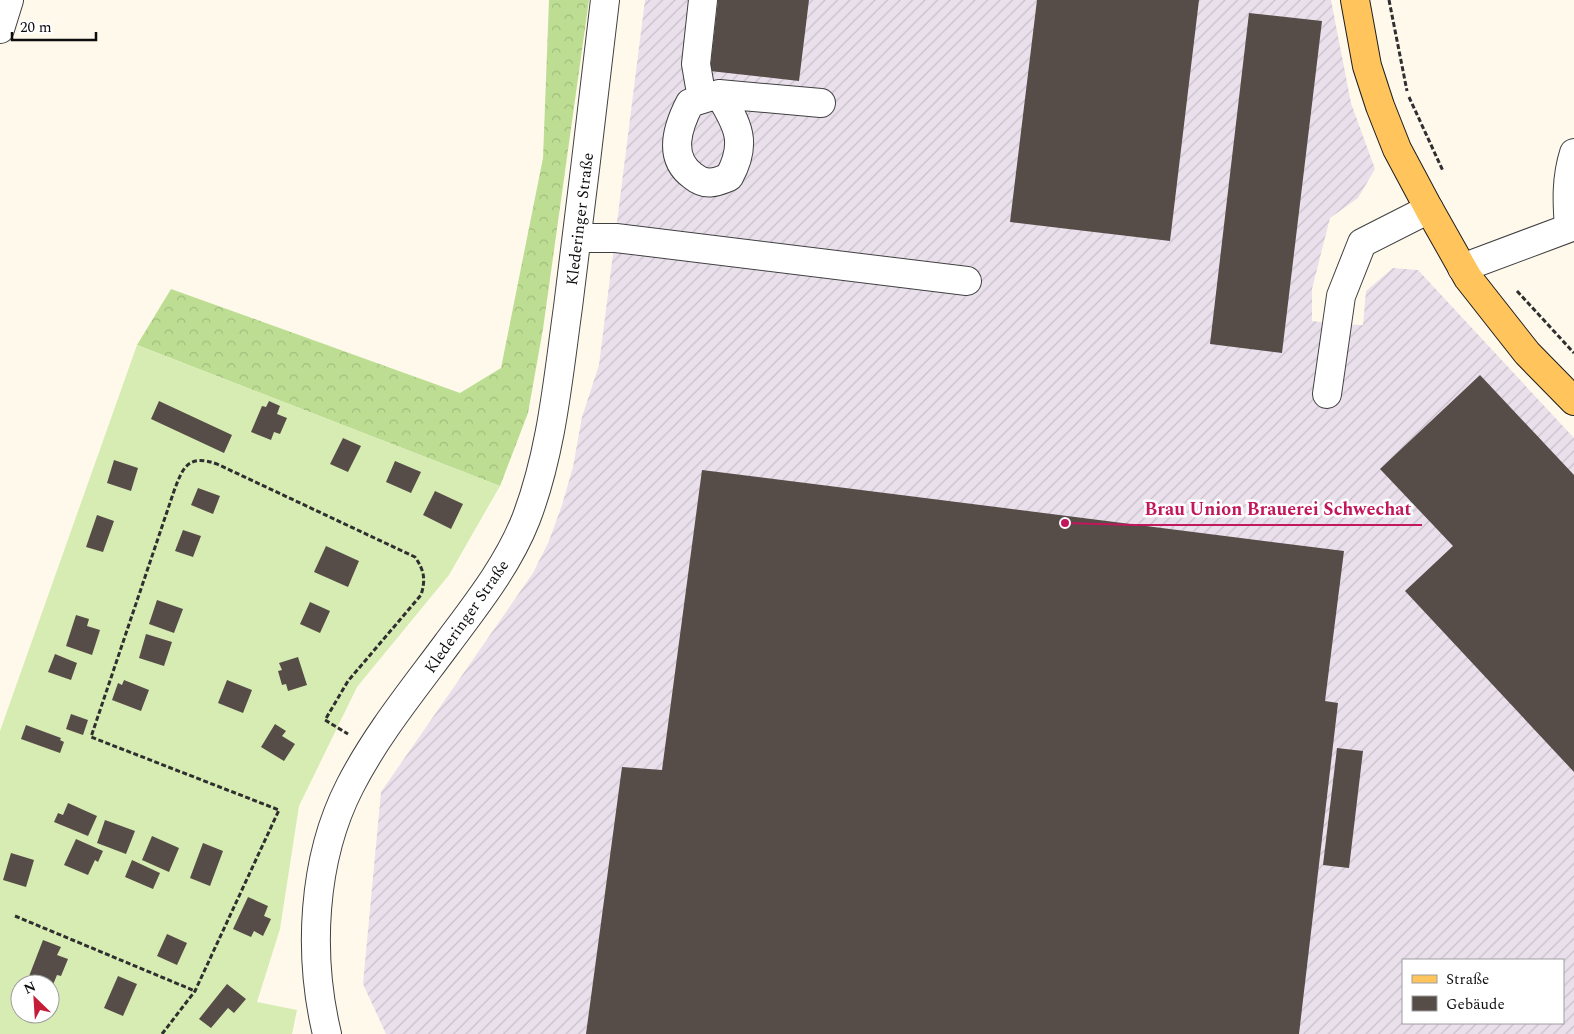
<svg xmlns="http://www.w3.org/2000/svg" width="1574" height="1034" viewBox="0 0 1574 1034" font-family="Spectral,serif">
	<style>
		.industrial { fill: url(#industrial-furrows); fill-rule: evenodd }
		.forest { fill: url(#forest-crowns) }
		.garden { fill: #d7ecb3; fill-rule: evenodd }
		.building { fill: #564c48 }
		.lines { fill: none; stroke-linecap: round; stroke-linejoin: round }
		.minor-casing { stroke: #404040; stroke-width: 30 }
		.major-casing { stroke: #1e1e1e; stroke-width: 30 }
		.path { stroke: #2f2f2f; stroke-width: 3; stroke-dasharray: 5 2.5; stroke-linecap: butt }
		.minor { stroke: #fff; stroke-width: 28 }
		.major { stroke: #ffc45c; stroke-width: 28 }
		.labels { text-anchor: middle; stroke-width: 5; stroke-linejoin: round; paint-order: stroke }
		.street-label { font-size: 16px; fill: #0d0d0d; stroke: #fff }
		.leader { fill: none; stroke: #c2185b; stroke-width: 2 }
		.callout-dot { fill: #c2185b; stroke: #fff; stroke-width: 2 }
		.callout-label { font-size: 18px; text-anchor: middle; font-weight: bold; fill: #c2185b; stroke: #fff; stroke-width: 5; stroke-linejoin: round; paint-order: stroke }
	</style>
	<defs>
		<pattern id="industrial-furrows" width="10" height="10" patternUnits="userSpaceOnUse" patternTransform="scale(1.25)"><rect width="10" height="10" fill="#e9e0ec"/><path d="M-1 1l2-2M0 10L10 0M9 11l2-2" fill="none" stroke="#c7bfc9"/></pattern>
		<pattern id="forest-crowns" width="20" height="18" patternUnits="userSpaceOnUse" patternTransform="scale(1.25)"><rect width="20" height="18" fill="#bdde92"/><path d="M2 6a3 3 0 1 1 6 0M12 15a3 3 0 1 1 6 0" fill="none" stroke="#a1bd7d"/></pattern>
	</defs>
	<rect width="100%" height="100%" fill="#fff9ec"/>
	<path class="industrial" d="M645,0H1331L1351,103L1375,169L1358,198L1330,218L1312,289V321L1337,324L1363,325L1366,291L1393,268L1418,270L1574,438V1034H386L363,984L381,792L533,573L549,541L562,505L573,467L582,417L599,365ZM1403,960H1563V1023H1403Z"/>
	<path class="forest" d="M549,0H589L543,329L528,413L500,486L137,345L171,289L460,393L501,368L543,158Z"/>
	<path class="garden" d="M137,345L500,486L449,575L357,687L299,806L280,929L257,1002L297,1010L292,1034H0V731ZM20,984H50V1014H20Z"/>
	<path class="building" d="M718,0H809L799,81L710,71Z
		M1037,0H1199L1170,241L1010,222Z
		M1249,13L1322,21L1282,353L1210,344Z
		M1480,375L1574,475V772L1405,591L1453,546L1380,469Z
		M159,401L232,435L224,453L151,419Z
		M269,401L280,406L277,414L287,418L280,434L274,432L271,440L251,432L262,406L266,407Z
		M343,438L361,446L348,472L330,464Z
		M114,460L138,468L131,491L107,483Z
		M395,461L421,472L411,493L386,482Z
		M702,470L1344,551L1325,701L1338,703L1299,1034H586L622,767L662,770Z
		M198,488L220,496L213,514L191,505Z
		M435,491L463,504L451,529L423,515Z
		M97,515L114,521L103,552L86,547Z
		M183,530L201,536L193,557L175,551Z
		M326,546L359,561L348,587L314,572Z
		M157,600L183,609L174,633L149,624Z
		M310,602L330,611L320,633L300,624Z
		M76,615L89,619L87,626L100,630L92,655L66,646Z
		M146,634L172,642L164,666L139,658Z
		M55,654L77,663L71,680L48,672Z
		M298,657L307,685L288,691L286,684L282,685L278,671L282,670L279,663Z
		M124,680L149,690L141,711L112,700L118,683L122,685Z
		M227,680L252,690L243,713L218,703Z
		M71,714L88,720L83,735L66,729Z
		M275,724L286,731L282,736L295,744L284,761L261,747Z
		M26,725L61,738L60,740L64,742L60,753L21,739Z
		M1337,748L1363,751L1349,868L1323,865Z
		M68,803L97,816L88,836L54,822L58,813L63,815Z
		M105,820L135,831L126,854L97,843Z
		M152,836L179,848L169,872L142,860Z
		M76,839L103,851L98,862L95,860L88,875L64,865Z
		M203,843L223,851L210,886L190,878Z
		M11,853L34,860L26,887L3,880Z
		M132,860L160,873L153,889L125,877Z
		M248,897L268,906L264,916L271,919L263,936L254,931L251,937L233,929Z
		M167,934L187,943L177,965L157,956Z
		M43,940L61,947L57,955L68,959L61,976L57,975L50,992V984H26Z
		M118,976L137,984L123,1016L104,1008Z
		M227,984L246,999L234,1013L228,1008L211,1028L199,1019Z"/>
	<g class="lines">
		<defs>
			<path id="minor" d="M0,29L9,0
				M719,94C738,125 748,143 729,177C715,183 705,186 693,176C667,157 678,126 690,103L719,94L821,103
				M702,99L696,64L703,0
				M577,238H616L967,281
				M1462,268L1569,228C1567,202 1566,178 1574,153
				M1327,394L1341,296L1362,243L1429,209
				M327,1034C308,955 312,860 350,786C376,735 413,690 447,644C476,605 508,565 526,519C552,451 558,378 568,307C581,205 593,102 605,0"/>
			<path id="major" d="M1355,0L1367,66L1380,106L1397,149L1429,209L1468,278L1527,353L1574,401"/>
		</defs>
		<use href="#minor" class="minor-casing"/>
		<use href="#major" class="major-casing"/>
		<path class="path" d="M1389,0L1407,91
			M1409,97L1443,171
			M1517,291L1574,353
			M15,916L195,991
			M162,1034L195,991L279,810L91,737L174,491C183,467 188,454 217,464L415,557C424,570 426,579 421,595L348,681L325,720L348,734"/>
		<use href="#minor" class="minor"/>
		<use href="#major" class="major"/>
	</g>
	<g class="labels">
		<g class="street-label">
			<text transform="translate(579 219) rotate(-83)" y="6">Klederinger Straße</text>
			<text transform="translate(466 616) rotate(-55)" y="6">Klederinger Straße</text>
		</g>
	</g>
	<path class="leader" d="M1065 523L1135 525H1422"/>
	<circle class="callout-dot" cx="1065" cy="523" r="5"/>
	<g class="callout-label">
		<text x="1278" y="515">Brau Union Brauerei Schwechat</text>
	</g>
	<rect x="1402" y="959" width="162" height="65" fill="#ffffff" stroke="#9e9e9e"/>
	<rect x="1412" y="975" width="25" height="8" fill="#ffc45c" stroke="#9e9e9e"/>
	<text x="1446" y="984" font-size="15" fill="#0d0d0d">Straße</text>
	<rect x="1412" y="996" width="25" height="15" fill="#564c48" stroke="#9e9e9e"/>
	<text x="1446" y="1009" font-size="15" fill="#0d0d0d">Gebäude</text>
	<g transform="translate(35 999) rotate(335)"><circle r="24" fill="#ffffff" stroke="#9e9e9e"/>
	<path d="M0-4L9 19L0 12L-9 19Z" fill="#c51c38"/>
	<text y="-8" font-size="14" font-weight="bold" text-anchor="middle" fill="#0d0d0d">N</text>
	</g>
	<path d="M12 32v8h84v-8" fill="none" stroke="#0d0d0d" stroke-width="2.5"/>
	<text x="20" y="32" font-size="15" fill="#0d0d0d" stroke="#ffffff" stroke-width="4" paint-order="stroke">20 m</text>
</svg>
